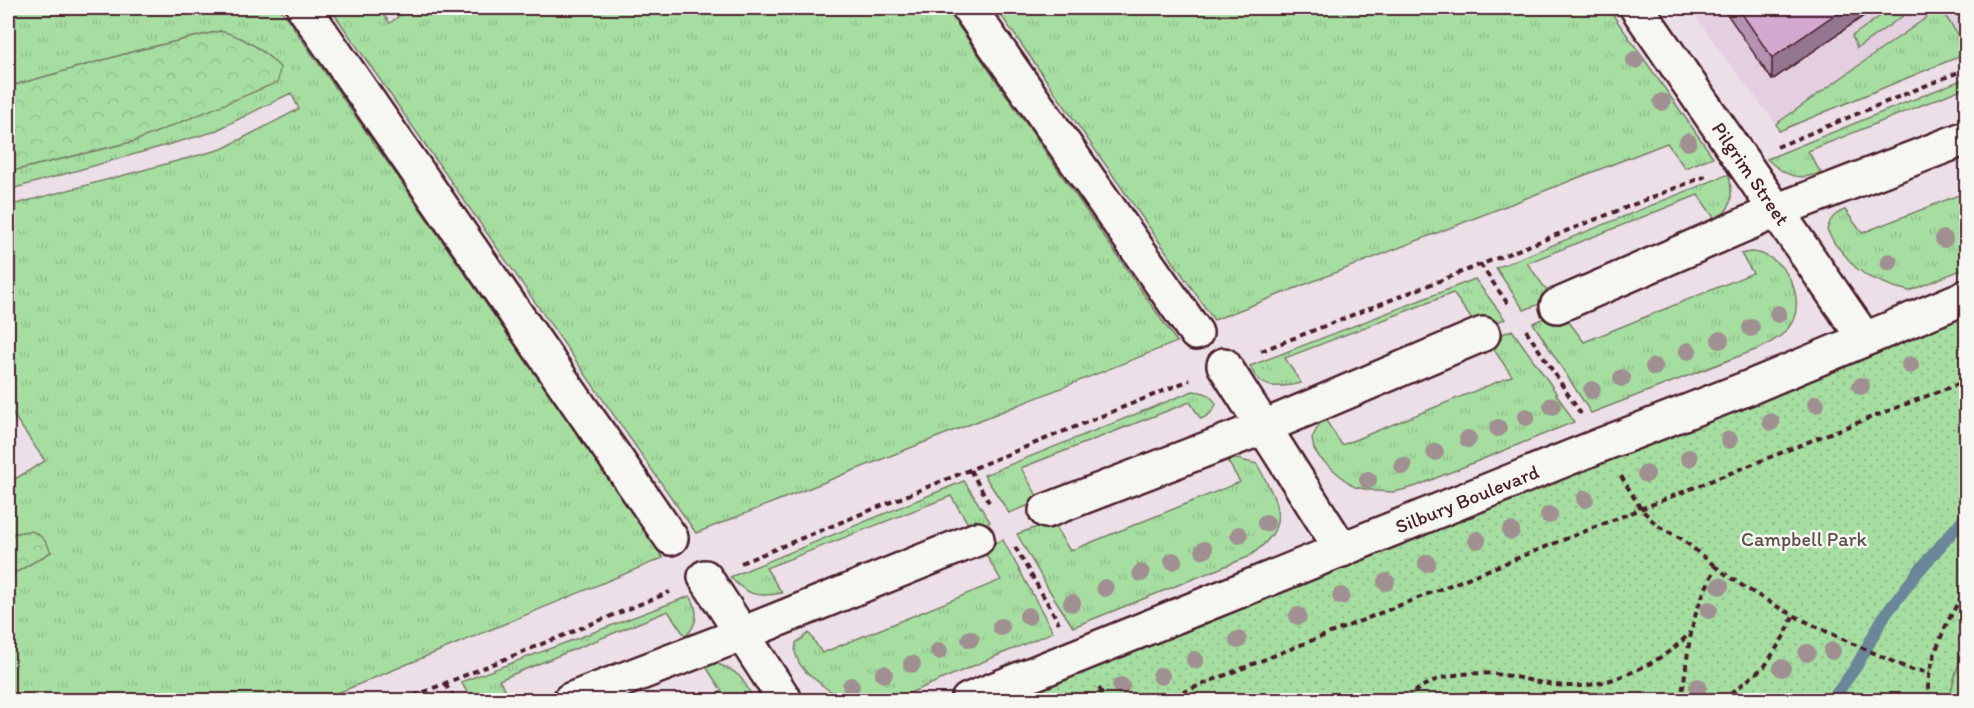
<svg xmlns="http://www.w3.org/2000/svg" width="1974" height="708" viewBox="0 0 1974 708" font-family="Itim,sans-serif">
	<style>
		.built { fill: #e4cfe0 }
		.grass { fill: url(#grass-tufts); stroke: #787e66; stroke-width: 1.5 }
		.forest { fill: url(#forest-crowns); stroke: #787e66; stroke-width: 1.5 }
		.park { fill: url(#park-dots); stroke: #787e66; stroke-width: 1.5 }
		.garden { fill: #a6dea2; stroke: #787e66; stroke-width: 1.5 }
		.lines { fill: none; stroke-linecap: round; stroke-linejoin: round }
		.stream { stroke: #6c8699; stroke-width: 12 }
		.minor-casing { stroke: #4a1f2b; stroke-width: 38 }
		.path { stroke: #4a1f2b; stroke-width: 4; stroke-dasharray: 6 4.5; stroke-linecap: butt }
		.minor { stroke: #f6f6f2; stroke-width: 33 }
		.tree { fill: #a09091 }
		.wall { fill: #b591b2; stroke: #4a1f2b; stroke-width: 1.5 }
		.shaded-wall { fill: #947691; stroke: #4a1f2b; stroke-width: 1.5 }
		.building { fill: #d3a9cf; stroke: #4a1f2b; stroke-width: 1.5 }
		.labels { text-anchor: middle; stroke-width: 5; stroke-linejoin: round; paint-order: stroke }
		.street-label { font-size: 20px; fill: #4a1f2b; stroke: #f6f6f2 }
		.park-label { font-size: 20px; fill: #614f49; stroke: #f6f6f2 }
	</style>
	<defs>
		<pattern id="grass-tufts" width="24" height="20" patternUnits="userSpaceOnUse" patternTransform="scale(1.5)"><rect width="24" height="20" fill="#a6dea2"/><path d="M3 7l-1-3M5 7V3M7 7l1-3M15 17l-1-3M17 17v-4M19 17l1-3" fill="none" stroke="#90be8c"/></pattern>
		<pattern id="forest-crowns" width="20" height="18" patternUnits="userSpaceOnUse" patternTransform="scale(1.5)"><rect width="20" height="18" fill="#a6dea2"/><path d="M2 6a3 3 0 1 1 6 0M12 15a3 3 0 1 1 6 0" fill="none" stroke="#90be8c"/></pattern>
		<pattern id="park-dots" width="8" height="8" patternUnits="userSpaceOnUse" patternTransform="scale(1.5)"><rect width="8" height="8" fill="#a6dea2"/><path d="M2 2h.1M6 6h.1" fill="none" stroke="#90be8c" stroke-width="1.8" stroke-linecap="round"/></pattern>
	</defs>
	<rect width="100%" height="100%" fill="#ecdfe8"/>
	<filter id="ink" filterUnits="userSpaceOnUse"><feTurbulence type="fractalNoise" baseFrequency=".0167" numOctaves="2"/><feDisplacementMap in="SourceGraphic" scale="12" xChannelSelector="R" yChannelSelector="G"/><feConvolveMatrix kernelMatrix="1 2 1 2 8 2 1 2 1" color-interpolation-filters="sRGB"/></filter>
	<g filter="url(#ink)">
		<path class="built" d="M1690,8H1966V22L1776,124L1719,50Z"/>
		<path class="grass" d="M8,8H280L663,558L321,700H8V577L51,552L15,533L8,537V483L45,461L8,407V206L222,149L299,109L291,93L213,132L8,190V172L135,141L220,31L139,50L8,87Z
			M330,8H389L382,13L390,23L409,8H946L1177,342L696,533Z
			M996,8H1608L1713,157L1685,168L1667,143L1214,320Z
			M1892,8H1914L1857,48L1852,36Z
			M1940,8L1959,36L1965,54L1779,131L1776,124Z
			M1966,78V91L1964,88L1808,151L1821,173C1797,181 1785,176 1767,159Z
			M1729,174C1732,193 1735,210 1715,219L1698,195L1527,263L1553,299L1524,310L1496,268Z
			M1966,192V268L1909,291L1894,287L1869,277L1856,268L1835,244L1827,230C1830,219 1834,214 1845,210L1862,233Z
			M1750,252C1782,252 1808,295 1791,324C1784,336 1774,340 1763,347L1591,413L1533,323L1561,311L1584,342L1753,273L1741,254Z
			M1475,279L1505,319L1478,328L1453,293L1285,358L1301,383C1279,388 1260,391 1250,366Z
			M1512,330L1551,385L1574,422L1414,487L1394,492L1375,491L1355,487L1345,480L1320,458L1314,449L1312,438L1321,421L1325,419L1342,445L1512,376L1488,341Z
			M1193,391C1205,392 1210,394 1216,404C1213,412 1209,416 1201,419L1190,402L1021,468L1040,501L1009,513L984,475Z
			M1237,459L1257,464C1279,505 1293,526 1248,557L1073,627L1049,590L1017,534L1052,522L1070,551L1240,482L1227,460Z
			M964,481L990,522L972,530L951,496L766,568L782,593C757,598 747,595 730,577Z
			M1003,540L1053,632L898,698L872,700H850L835,694L823,686L806,672L799,663L795,652L796,643L809,633L822,653L1001,580L982,548Z
			M690,596C699,609 698,626 685,636L668,611L499,680L512,700H472L461,682Z
			M715,663C739,671 743,678 754,700H700L722,691L704,664Z"/>
		<path class="forest" d="M220,31C244,36 263,50 280,67L278,82L135,141L8,172V87L139,50Z
			M31,531C42,535 46,541 51,552L8,577V537L15,533Z"/>
		<path class="park" d="M1966,297V700H968Z"/>
		<path class="garden" d="M1966,643V700H1949L1955,675Z"/>
		<g class="lines">
			<path class="stream" d="M1832,700L1856,667L1883,618L1917,573L1966,516"/>
			<defs>
				<g id="minor">
					<path d="M304,8L671,538"/>
					<path d="M969,8L1196,333"/>
					<path id="s1" d="M1637,8L1864,338"/>
					<path d="M1557,306L1776,211L1966,138"/>
					<path d="M1224,365L1342,550"/>
					<path d="M1046,511L1264,427L1483,334"/>
					<path d="M705,577L785,700"/>
					<path d="M570,700L742,634L977,539"/>
					<path id="s2" d="M968,700L1601,445L1753,386L1966,297"/>
				</g>
			</defs>
			<use href="#minor" class="minor-casing"/>
			<path class="path" d="M1777,147L1966,69
				M1480,264L1508,304
				M1526,330L1581,414
				M1261,351L1706,176
				M970,470L990,504
				M1621,476L1641,509L1658,526L1682,539L1716,567
				M1015,547L1059,623
				M741,563L1190,380
				M445,684L456,700
				M1099,688L1106,700
				M404,700L670,592
				M1163,700L1828,434L1966,381
				M1407,700C1429,672 1476,670 1509,676C1532,680 1553,687 1577,686C1613,685 1668,660 1690,632
				M1680,700C1686,679 1686,656 1691,634C1695,610 1705,589 1716,567C1776,613 1843,638 1911,670L1930,672
				M1723,700L1765,666L1786,633L1793,616
				M1927,700C1928,691 1928,681 1930,672C1936,644 1950,614 1966,590"/>
			<use href="#minor" class="minor"/>
		</g>
		<g class="tree">
			<circle cx="1635" cy="60" r="9"/>
			<circle cx="1662" cy="102" r="9"/>
			<circle cx="1688" cy="142" r="9"/>
			<circle cx="1944" cy="239" r="9"/>
			<circle cx="1889" cy="262" r="9"/>
			<circle cx="1778" cy="314" r="9"/>
			<circle cx="1751" cy="328" r="9"/>
			<circle cx="1720" cy="340" r="9"/>
			<circle cx="1688" cy="351" r="9"/>
			<circle cx="1910" cy="365" r="9"/>
			<circle cx="1654" cy="367" r="9"/>
			<circle cx="1622" cy="378" r="9"/>
			<circle cx="1861" cy="386" r="9"/>
			<circle cx="1592" cy="390" r="9"/>
			<circle cx="1816" cy="404" r="9"/>
			<circle cx="1552" cy="406" r="9"/>
			<circle cx="1526" cy="417" r="9"/>
			<circle cx="1771" cy="422" r="9"/>
			<circle cx="1498" cy="428" r="9"/>
			<circle cx="1468" cy="439" r="9"/>
			<circle cx="1729" cy="440" r="9"/>
			<circle cx="1435" cy="452" r="9"/>
			<circle cx="1689" cy="458" r="9"/>
			<circle cx="1403" cy="466" r="9"/>
			<circle cx="1646" cy="474" r="9"/>
			<circle cx="1368" cy="480" r="9"/>
			<circle cx="1585" cy="499" r="9"/>
			<circle cx="1549" cy="515" r="9"/>
			<circle cx="1266" cy="523" r="9"/>
			<circle cx="1511" cy="531" r="9"/>
			<circle cx="1239" cy="535" r="9"/>
			<circle cx="1477" cy="540" r="9"/>
			<circle cx="1204" cy="550" r="9"/>
			<circle cx="1173" cy="561" r="9"/>
			<circle cx="1427" cy="563" r="9"/>
			<circle cx="1141" cy="573" r="9"/>
			<circle cx="1386" cy="582" r="9"/>
			<circle cx="1720" cy="586" r="9"/>
			<circle cx="1105" cy="588" r="9"/>
			<circle cx="1341" cy="596" r="9"/>
			<circle cx="1072" cy="603" r="9"/>
			<circle cx="1709" cy="610" r="9"/>
			<circle cx="1028" cy="616" r="9"/>
			<circle cx="1298" cy="616" r="9"/>
			<circle cx="1001" cy="627" r="9"/>
			<circle cx="970" cy="639" r="9"/>
			<circle cx="1238" cy="640" r="9"/>
			<circle cx="939" cy="651" r="9"/>
			<circle cx="1832" cy="651" r="9"/>
			<circle cx="1807" cy="653" r="9"/>
			<circle cx="1195" cy="660" r="9"/>
			<circle cx="912" cy="664" r="9"/>
			<circle cx="1782" cy="668" r="9"/>
			<circle cx="884" cy="674" r="9"/>
			<circle cx="1161" cy="676" r="9"/>
			<circle cx="851" cy="686" r="9"/>
			<circle cx="1121" cy="686" r="9"/>
			<circle cx="1698" cy="687" r="9"/>
		</g>
		<path class="wall" d="M1723,8H1875L1772,80Z"/>
		<path class="shaded-wall" d="M1844,8H1875L1772,80V58Z"/>
		<path class="building" d="M1738,8H1844L1772,58Z"/>
	</g>
	<g class="labels">
		<g class="street-label">
			<text dy="7" stroke="none"><textPath href="#s1" startOffset="201">Pilgrim Street</textPath></text>
			<text dy="7" stroke="none"><textPath href="#s2" startOffset="538">Silbury Boulevard</textPath></text>
		</g>
		<g class="park-label">
			<text x="1804" y="546">Campbell Park</text>
		</g>
	</g>
	<rect width="1974" height="708" fill="none" stroke="#f6f6f2" stroke-width="30"/>
	<rect x="15" y="15" width="1944" height="678" fill="none" stroke="#4a1f2b" stroke-width="2" filter="url(#ink)"/>
</svg>
